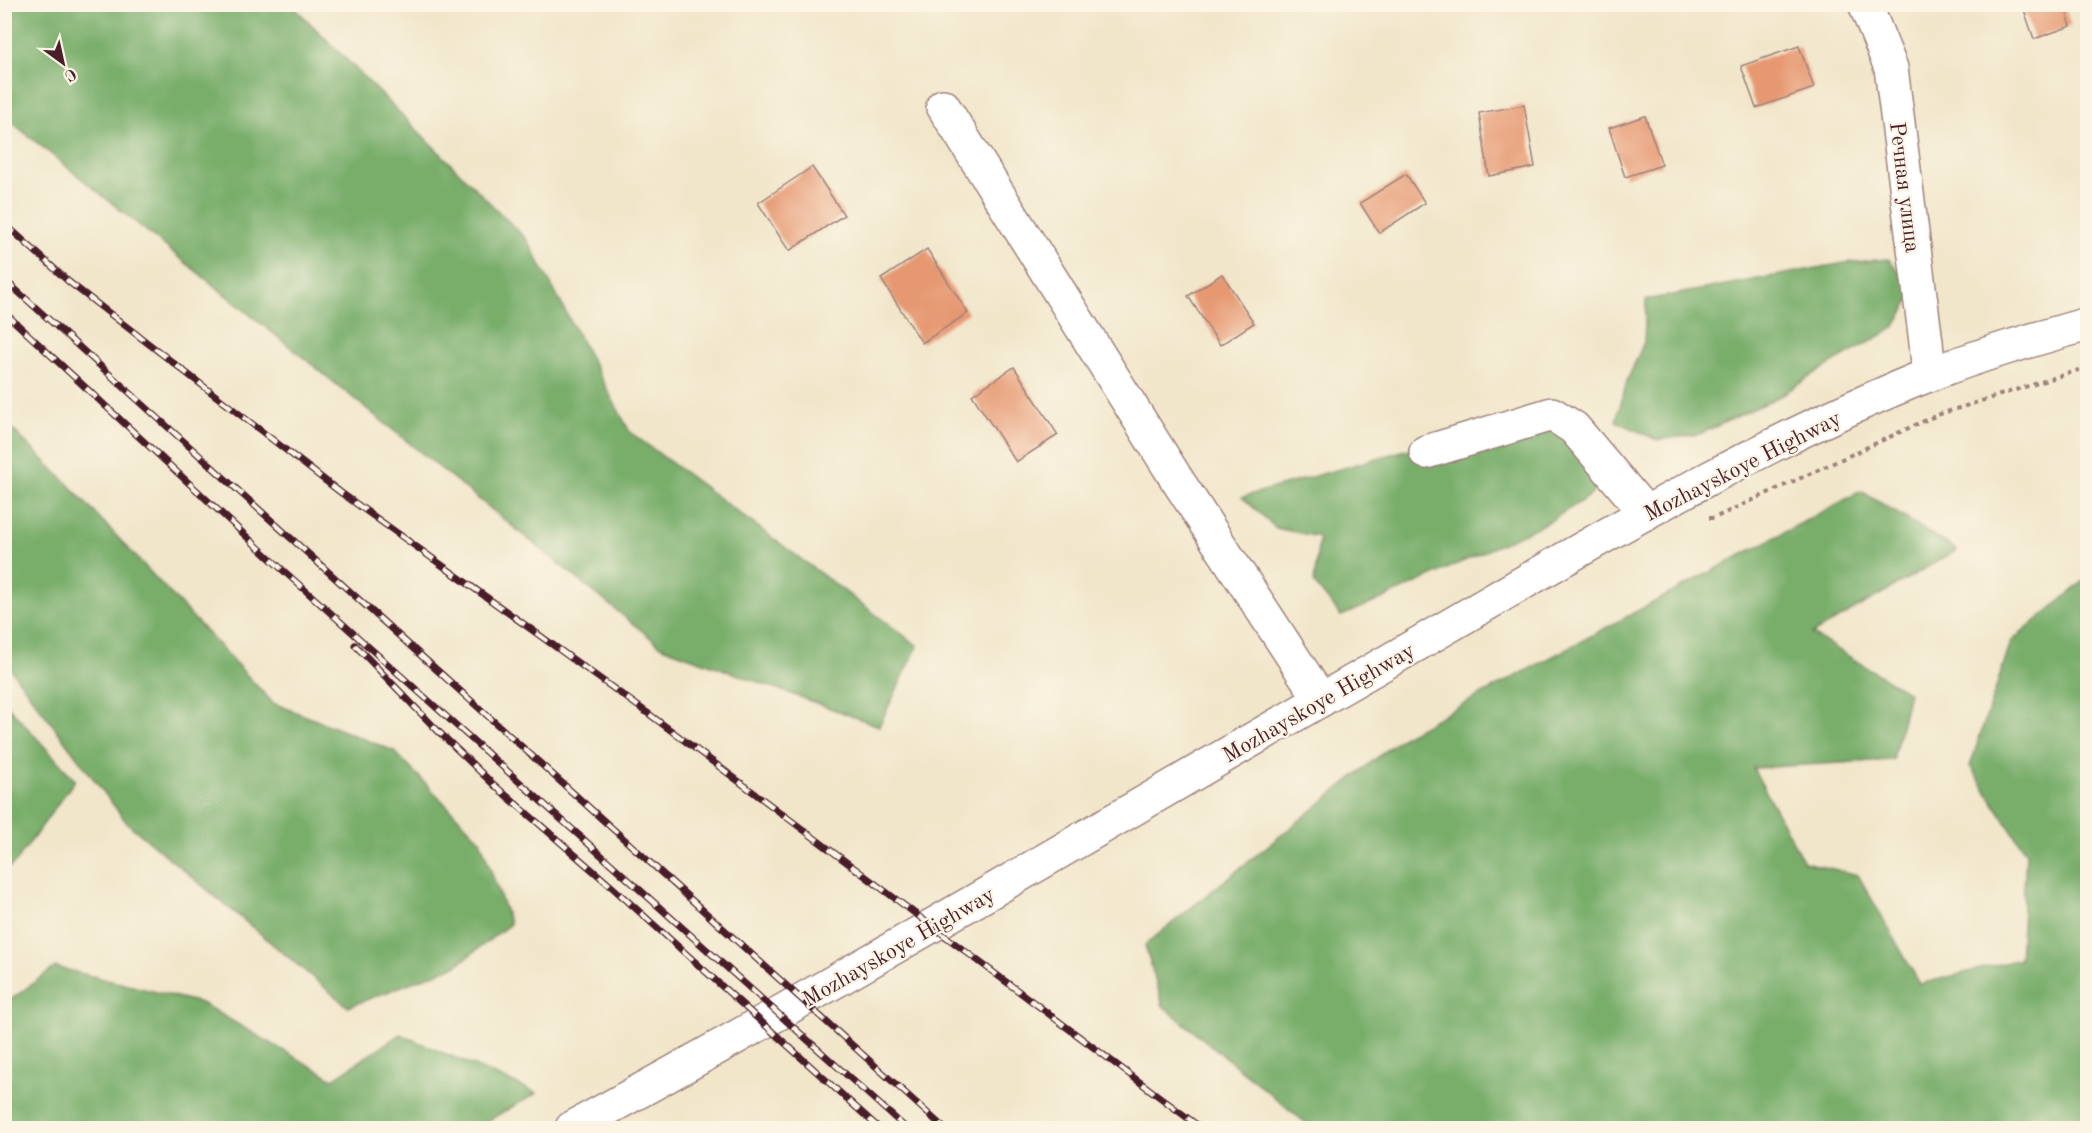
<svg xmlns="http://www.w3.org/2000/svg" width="2092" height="1133" viewBox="0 0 2092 1133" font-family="'Old Standard TT',serif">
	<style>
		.forest { fill: #78ad6a; stroke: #61664a; stroke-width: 1.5 }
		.building { fill: #e69871 }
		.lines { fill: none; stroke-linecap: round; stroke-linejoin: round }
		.minor-casing { stroke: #9e827a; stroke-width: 36 }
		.major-casing { stroke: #9e827a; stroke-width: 36 }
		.path { stroke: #9e827a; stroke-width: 4; stroke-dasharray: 4.5 4.5; stroke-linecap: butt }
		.minor { stroke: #fff; stroke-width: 33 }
		.major { stroke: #fff; stroke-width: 33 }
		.rail-casing { stroke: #4a1f2b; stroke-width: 7 }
		.rail { stroke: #fcf5e5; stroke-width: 4.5; stroke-dasharray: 14; stroke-linecap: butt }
		.labels { text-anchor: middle; stroke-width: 4.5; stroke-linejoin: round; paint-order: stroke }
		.street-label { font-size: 22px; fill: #4a1f2b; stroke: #fcf5e5 }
	</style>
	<rect width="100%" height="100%" fill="#fcf5e5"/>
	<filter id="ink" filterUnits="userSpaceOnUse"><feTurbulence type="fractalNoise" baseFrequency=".0167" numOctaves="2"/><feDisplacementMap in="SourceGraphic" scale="12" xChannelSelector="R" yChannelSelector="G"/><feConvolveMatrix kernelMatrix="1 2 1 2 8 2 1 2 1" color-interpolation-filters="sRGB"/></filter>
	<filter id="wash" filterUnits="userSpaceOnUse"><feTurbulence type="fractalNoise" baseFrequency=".008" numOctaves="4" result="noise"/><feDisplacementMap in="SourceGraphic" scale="24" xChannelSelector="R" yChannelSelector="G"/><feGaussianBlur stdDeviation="1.35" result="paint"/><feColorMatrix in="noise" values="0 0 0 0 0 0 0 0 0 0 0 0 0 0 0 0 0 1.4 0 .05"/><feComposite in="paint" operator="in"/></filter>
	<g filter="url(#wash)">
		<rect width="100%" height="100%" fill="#f1e6ca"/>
		<path class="forest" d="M4,5H292L527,240L630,432L918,646L879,726L662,647L5,117Z
			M1888,259L1916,289L1894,328L1817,372L1780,396L1700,434L1657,440L1616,421L1627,381L1644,342L1646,300L1844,263Z
			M1524,416L1613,460L1591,495L1550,521L1380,600L1341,616L1314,583L1319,537L1276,528L1242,497Z
			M5,422L65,481L273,703L394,751L480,840L510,924L457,965L348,1007L127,823L5,662Z
			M1861,491L1957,550L1812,634L1909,693L1893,760L1753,768L1804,862L1858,875L1920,984L2020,959L2026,853L1970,766L2011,642L2087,578V1128H1312L1163,1006L1145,945L1404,736Z
			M4,702L75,780L16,862L5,871Z
			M55,967L201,1003L333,1079L400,1034L537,1093L475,1128H5V1004Z"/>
		<g id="blocks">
			<path class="building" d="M2022,4H2064L2071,26L2034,39Z
				M1799,46L1814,88L1756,108L1741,66Z
				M1524,105L1535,167L1489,176L1479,113Z
				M1645,116L1662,165L1625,177L1609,128Z
				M812,167L844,215L789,251L758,203Z
				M1406,174L1425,203L1379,233L1360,203Z
				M927,249L968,313L922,343L881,279Z
				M1222,274L1254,323L1220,345L1188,296Z
				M1014,367L1058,435L1016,462L972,395Z"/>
		</g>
	</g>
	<g filter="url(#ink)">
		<use href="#blocks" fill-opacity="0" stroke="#9e827a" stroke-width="1.5"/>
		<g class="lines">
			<defs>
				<path id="minor" d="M1865,4L1891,68L1926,342L1929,375
					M943,106L1176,478L1321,700
					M1426,452L1552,414L1574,428L1646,513"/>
				<path id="major" d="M572,1128C850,977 1122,814 1397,656C1571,556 1744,448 1931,374C1982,354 2035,339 2088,324"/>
			</defs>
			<use href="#minor" class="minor-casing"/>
			<use href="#major" class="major-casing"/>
			<path class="path" d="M1709,518H1714L1937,415L2088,367"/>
			<use href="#minor" class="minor"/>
			<use href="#major" class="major"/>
			<defs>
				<path id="rail" d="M4,223L69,282L340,492L649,714L1201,1128
					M4,279L944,1128
					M4,312L286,573L906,1128
					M355,645L438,731L493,784L612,887L879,1128"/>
			</defs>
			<use href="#rail" class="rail-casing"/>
			<use href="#rail" class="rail"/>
		</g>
	</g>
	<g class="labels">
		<g class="street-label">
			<text transform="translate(1906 187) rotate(83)" y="8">Речная улица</text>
			<text transform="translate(1742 465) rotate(-27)" y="8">Mozhayskoye Highway</text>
			<text transform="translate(1318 702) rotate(-30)" y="8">Mozhayskoye Highway</text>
			<text transform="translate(898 946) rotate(-30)" y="8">Mozhayskoye Highway</text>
		</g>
	</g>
	<rect width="2092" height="1133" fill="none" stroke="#fcf5e5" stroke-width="24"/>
	<g transform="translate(63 63) rotate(147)" stroke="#fcf5e5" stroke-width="4.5" paint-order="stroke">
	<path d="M0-4.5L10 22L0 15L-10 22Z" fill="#4a1f2b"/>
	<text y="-9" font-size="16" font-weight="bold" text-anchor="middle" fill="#4a1f2b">С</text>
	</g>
</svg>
